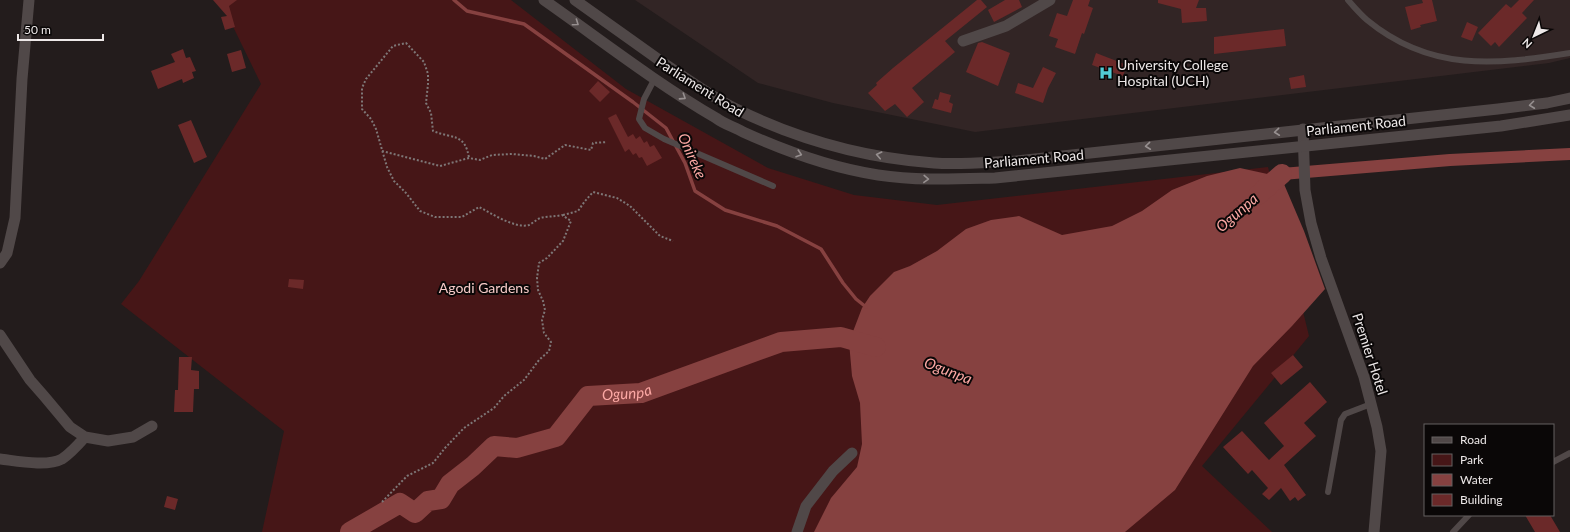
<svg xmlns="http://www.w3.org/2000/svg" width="1570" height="532" viewBox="0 0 1570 532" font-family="Lato,sans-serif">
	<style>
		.built { fill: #322525 }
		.green { fill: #461617 }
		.water { fill: #864140 }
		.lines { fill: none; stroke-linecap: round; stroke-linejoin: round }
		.stream { stroke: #864140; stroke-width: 3.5 }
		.canal { stroke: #864140; stroke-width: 12 }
		.river { stroke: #864140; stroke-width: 20 }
		.building { fill: #6b2929 }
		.path { stroke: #7e7777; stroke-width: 2; stroke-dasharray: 2 2; stroke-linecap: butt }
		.service { stroke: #504848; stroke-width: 6 }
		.minor { stroke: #504848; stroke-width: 11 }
		.secondary { stroke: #504848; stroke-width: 11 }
		.oneway { stroke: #979090 }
		.labels { text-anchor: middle; stroke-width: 4; stroke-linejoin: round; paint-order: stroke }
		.poi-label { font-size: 14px; fill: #ede8e8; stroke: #0a0707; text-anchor: start }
		.street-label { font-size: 14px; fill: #ede8e8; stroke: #0a0707 }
		.park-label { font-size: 14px; fill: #f6cac7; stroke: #0a0707 }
		.water-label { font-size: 15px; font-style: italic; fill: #fca8a4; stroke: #0a0707 }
	</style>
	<rect width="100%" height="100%" fill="#231c1c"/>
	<path class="built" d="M635,0H1570V58L1549,63L975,132L833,103L758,83Z"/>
	<path class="green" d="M220,0H511L626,89L768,168L854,195L937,205L1268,167L1309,336L1202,466L1272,532H262L284,431L121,304L139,281L261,84Z"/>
	<path class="water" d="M1240,168L1281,177L1304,231L1325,289L1292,326L1253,366L1175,490L1125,532H814L831,498L857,467L862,444L860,403L852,376L849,342L862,308L870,296L894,272L910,266L937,251L966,229L991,220L1019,216L1062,235L1112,226L1142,211L1172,190L1207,176Z"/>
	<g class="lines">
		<path class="stream" d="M454,0L467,11L524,24L633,102L666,128L685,163L695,191L725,210L777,226L821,249L843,283L856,299L866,307"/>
		<path class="canal" d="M1282,174L1450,160L1570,154"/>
		<g class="river">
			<path d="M1258,195L1282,174"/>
			<path id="s1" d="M350,532L400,503L415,513L428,501L441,499L450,484L473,466L494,446L517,448L556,437L588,396L641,393L781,342L841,337L876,347"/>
		</g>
	</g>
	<path class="building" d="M213,0H237L229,6L235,27L225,30L221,17L227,16Z
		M977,0H981L987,7L945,41L955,52L912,88L924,102L907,117L895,104L885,111L868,93L877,85L876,83L893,68Z
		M1005,0H1019L1022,7L994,22L988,10Z
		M1073,0H1090L1088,6L1093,8L1084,34L1082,33L1075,54L1055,47L1058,39L1049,36L1057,13L1067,16Z
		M1158,0H1199L1196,8H1206L1207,21L1182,23L1181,9L1158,3Z
		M1422,0H1432L1437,21L1420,25L1421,27L1411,30L1405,7L1423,3Z
		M1519,0H1534L1522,13L1527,18L1499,47L1495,42L1491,46L1478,33L1506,4L1511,8Z
		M1467,22L1478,27L1472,41L1461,37Z
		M1284,29L1286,46L1214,54V37Z
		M982,42L1010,53L998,86L966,72L978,43Z
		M183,49L186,58L190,57L196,71L192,72L194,78L183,83L182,79L158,89L151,71L175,62L171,54Z
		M241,50L246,68L232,72L227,54Z
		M1096,53L1127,65L1123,76L1092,65Z
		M1043,67L1056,73L1048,88L1043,103L1015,93L1018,83L1033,88Z
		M1304,75L1306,87L1291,89L1289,78Z
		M598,81L610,92L600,102L589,91Z
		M940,92L951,95L949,102L953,104L951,113L932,108L935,99L938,100Z
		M616,114L628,137L633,134L636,139L640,136L644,143L647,141L650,147L654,145L662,158L647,166L642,157L639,158L636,153L633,155L629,149L625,152L608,118Z
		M191,120L207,157L194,163L178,125Z
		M289,279L304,280L303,289L288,287Z
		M1293,355L1303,367L1281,385L1271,373Z
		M179,357H192L191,370L199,371V389H194L193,412H174L175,390H178Z
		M1310,382L1327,402L1304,423L1316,436L1284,465L1306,495L1298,501L1295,497L1290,501L1281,488L1269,500L1262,494L1268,488L1252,470L1248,474L1223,447L1242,431L1269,460L1284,446L1264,423Z
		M167,496L178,499L175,510L164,507Z
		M1525,515H1550L1560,532H1535Z"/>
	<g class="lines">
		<path class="path" d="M382,151L440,166L469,158L480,160L492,155L512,154L534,156L545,159L565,145L591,150L593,143L607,142
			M563,215L578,211L585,201L593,192L617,198L630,206L660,236L673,241
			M382,502L407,476L433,463L445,448L464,428L494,408L504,396L524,380L539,360L549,351L551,342L544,333L542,320L545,310L543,301L538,290L537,278L539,263L547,258L563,241L571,221L562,215C554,217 547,216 540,218C536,220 533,223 529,225C515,229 491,213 479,207L462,217H435L420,211L406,193L394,181L387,167L376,129L371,119L362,109V88L366,79L393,46L406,43L424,62L428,74V84L426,103L431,113L433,131C453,139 465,133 469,158"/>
		<path class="service" d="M1348,0C1354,7 1360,14 1367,20C1430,72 1495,65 1570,53
			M655,78L644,99L639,119L645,128L664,139L773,186
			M1553,462L1570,453
			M1328,492L1341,420L1345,414L1371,404
			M1453,532L1469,515"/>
		<path class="minor" d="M963,41L1006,26L1050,0
			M1303,129L1305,190L1311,223L1321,258L1364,377L1377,427L1381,451L1374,532
			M0,263L7,253L15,218L22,79L29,0
			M0,335L30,380L44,396L70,427L85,437L108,441L133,437L152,426
			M0,459C17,461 47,467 62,459C71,453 78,445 85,437
			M797,532L806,506L833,471L852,453"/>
		<path class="secondary" d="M544,0C601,40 656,83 716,118C724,124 734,127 743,132C785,151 832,168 878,175C917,181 956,179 995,178L1501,126L1570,115
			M575,0C604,21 633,41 662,62C686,78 710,96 736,109C797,139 866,158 934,163C961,165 989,162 1016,161L1498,109L1547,103L1570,98"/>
	</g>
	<defs><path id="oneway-chevron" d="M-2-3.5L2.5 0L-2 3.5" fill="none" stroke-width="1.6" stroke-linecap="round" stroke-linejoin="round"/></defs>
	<g class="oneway">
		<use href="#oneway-chevron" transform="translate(576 23) rotate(35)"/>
		<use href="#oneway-chevron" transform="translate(683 97) rotate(33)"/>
		<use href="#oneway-chevron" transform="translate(1532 105) rotate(173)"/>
		<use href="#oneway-chevron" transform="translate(1277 132) rotate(174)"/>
		<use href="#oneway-chevron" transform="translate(1148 146) rotate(174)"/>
		<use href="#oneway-chevron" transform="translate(799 154) rotate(18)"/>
		<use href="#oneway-chevron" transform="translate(879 155) rotate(-168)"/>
		<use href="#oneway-chevron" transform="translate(926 179) rotate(2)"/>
	</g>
	<defs>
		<symbol id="hospital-bare" viewBox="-9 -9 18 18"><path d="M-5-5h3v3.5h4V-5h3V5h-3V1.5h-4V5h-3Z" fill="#52ccd5" stroke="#0a0707" stroke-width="2.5" paint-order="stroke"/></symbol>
	</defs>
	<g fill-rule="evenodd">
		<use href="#hospital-bare" x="1096" y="63" width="20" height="20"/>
	</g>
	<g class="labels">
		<g class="poi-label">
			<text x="1117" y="70">University College<tspan x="1117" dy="16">Hospital (UCH)</tspan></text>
		</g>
		<g class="street-label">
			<text transform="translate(700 87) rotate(32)" y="5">Parliament Road</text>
			<text transform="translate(1356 126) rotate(-6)" y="5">Parliament Road</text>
			<text transform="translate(1034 159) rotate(-5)" y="5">Parliament Road</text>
			<text transform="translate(1370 354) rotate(72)" y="5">Premier Hotel</text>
		</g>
		<g class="park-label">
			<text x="484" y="293">Agodi Gardens</text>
		</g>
		<g class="water-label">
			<text transform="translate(692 156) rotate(66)" y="5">Onireke</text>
			<text transform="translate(1237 213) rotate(-41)" y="5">Ogunpa</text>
			<text transform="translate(948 371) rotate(21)" y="5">Ogunpa</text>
			<text dy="5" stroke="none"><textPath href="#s1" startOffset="337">Ogunpa</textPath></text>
		</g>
	</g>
	<rect x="1424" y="424" width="130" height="92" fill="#0a0707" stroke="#656161"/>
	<rect x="1432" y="437" width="20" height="6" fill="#504848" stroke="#656161"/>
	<text x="1460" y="444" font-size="12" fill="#ede8e8">Road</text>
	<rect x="1432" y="454" width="20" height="12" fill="#461617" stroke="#656161"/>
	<text x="1460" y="464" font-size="12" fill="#ede8e8">Park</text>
	<rect x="1432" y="474" width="20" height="12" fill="#864140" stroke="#656161"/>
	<text x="1460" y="484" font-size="12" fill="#ede8e8">Water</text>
	<rect x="1432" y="494" width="20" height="12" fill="#6b2929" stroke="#656161"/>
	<text x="1460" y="504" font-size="12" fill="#ede8e8">Building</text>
	<g transform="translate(1534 36) rotate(223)" stroke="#0a0707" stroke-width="3" paint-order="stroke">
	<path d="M0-3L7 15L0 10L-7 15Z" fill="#ede8e8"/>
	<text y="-6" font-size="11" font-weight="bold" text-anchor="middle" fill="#ede8e8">N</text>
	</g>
	<path d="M18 34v6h85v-6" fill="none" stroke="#ede8e8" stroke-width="2"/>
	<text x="24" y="34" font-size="12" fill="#ede8e8" stroke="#0a0707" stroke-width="3" paint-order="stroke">50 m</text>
</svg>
